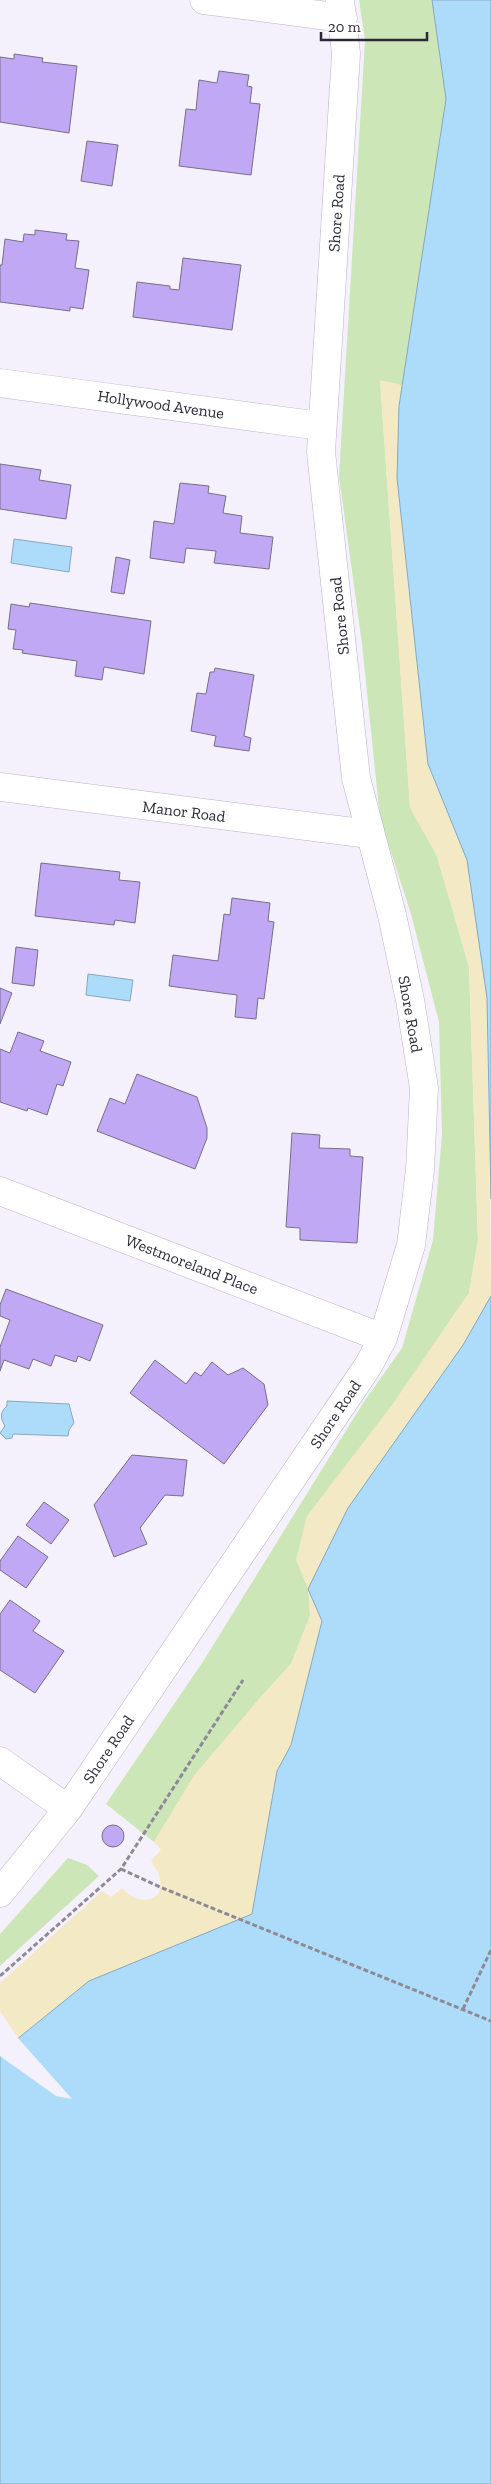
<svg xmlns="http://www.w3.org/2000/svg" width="491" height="2484" viewBox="0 0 491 2484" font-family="'Zilla Slab',serif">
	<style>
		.green { fill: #cce6b7 }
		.sand { fill: #f3e9c4 }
		.water { fill: #addcfb; stroke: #87a7c0 }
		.pier { fill: #f4f1fc }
		.building { fill: #c0a8f4; stroke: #766f88 }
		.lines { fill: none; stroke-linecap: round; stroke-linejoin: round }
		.minor-casing { stroke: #bab2cd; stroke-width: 29 }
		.path { stroke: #8d8a95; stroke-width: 3; stroke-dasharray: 5 2.5; stroke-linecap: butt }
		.minor { stroke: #fff; stroke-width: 28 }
		.labels { text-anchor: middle; stroke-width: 5; stroke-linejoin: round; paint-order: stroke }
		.street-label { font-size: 16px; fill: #2d2a35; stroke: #fff }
	</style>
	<rect width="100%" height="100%" fill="#f4f1fc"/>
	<path class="green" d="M359,0H491V1199L487,998L380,380L410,807L437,856L469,967L478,1240L469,1293L395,1401L463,1345L491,1296L377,1757L252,1914L322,1621L309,1590L310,1616L291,1664L260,1698L194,1776L154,1842L106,1804L204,1660L363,1403L402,1348L433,1240L442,1134L439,1022L411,914L380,818L362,644L339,476L365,40Z
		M68,1858L87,1865L99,1876L0,1966V1934Z"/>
	<path class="sand" d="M380,380L402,385L399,406L397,478L428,764L467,860L487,998L491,1296L463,1345L348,1508L308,1588L322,1621L291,1745L277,1771L252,1914L89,1981L18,2038L0,2011V1983L102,1891L111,1897L122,1888C134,1904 165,1906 160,1879C159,1872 154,1866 151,1861L161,1850L154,1842L194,1776L260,1698L291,1664L310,1616L308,1589L296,1560L307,1516L395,1401L469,1293L478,1240L469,967L437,856L410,808Z"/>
	<path class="water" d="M432,0H491V1199L487,998L467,860L428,764L397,478L399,406L446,99Z
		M14,539L72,547L69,572L11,563Z
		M88,974L133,980L130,1001L86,995Z
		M491,1296V2484H0V2053L89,1981L252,1914L277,1771L291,1745L322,1621L308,1589L348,1508L463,1345Z
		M7,1401L69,1404L74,1423L69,1430L68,1436L13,1434L12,1438L6,1439L0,1433L5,1426C0,1418 0,1412 7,1406Z"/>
	<path class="pier" d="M17,2036L18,2038L72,2099L56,2096L0,2056V2050Z"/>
	<path class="building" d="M14,54L43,58L42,62L77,66L69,133L0,122V57L14,59Z
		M219,71L249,75L247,86L252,87L250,103L260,104L251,175L179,166L186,109L196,110L199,80L217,83Z
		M87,141L118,145L112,186L81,181Z
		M35,230L67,234L66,240L79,241L75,268L89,270L83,309L70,307V311L0,302V265H2L5,239L23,242L24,234L35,235Z
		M183,258L241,265L232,330L133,317L137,282L170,286V289L179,290Z
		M0,464L41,470L39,480L71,485L66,519L0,509Z
		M180,483L209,486L208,493L226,496L223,513L242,516L240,533L273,537L269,569L214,563L216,551L186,548L184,563L150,558L154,521L174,524Z
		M116,557L130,560L124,594L111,592Z
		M30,603L151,621L144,674L104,667L102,680L75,676L77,661L22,653L23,650L13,649L16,630L8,629L11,604L29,607Z
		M215,668L254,675L244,736L251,738L249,751L214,746L216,736L191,731L197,693L206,694L210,672H214Z
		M41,863L120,872L119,880L140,882L135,923L115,920L114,925L35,916Z
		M232,898L270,903L268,921L274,922L264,999L258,998L256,1019L235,1017L237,995L169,986L173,955L218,961L224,914L230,915Z
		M16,947L38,950L34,986L12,983Z
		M0,988L12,993L0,1024Z
		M18,1032L44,1041L40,1051L71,1062L63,1086L57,1084L47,1115L28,1108L27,1111L0,1102V1049L10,1053Z
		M137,1074L197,1097L207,1128V1138L195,1169L97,1131L110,1098L125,1104Z
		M292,1133L320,1135L319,1148L350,1149V1156L363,1157L357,1243L300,1240V1228L286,1227Z
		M6,1289L103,1325L90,1361L78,1356L76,1362L55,1355L51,1366L33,1359L29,1369L4,1360L0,1371V1347L10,1320L0,1316V1305Z
		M155,1360L186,1384L195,1372L201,1376L212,1362L228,1375L243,1368L264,1384L268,1405L224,1464L130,1393Z
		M132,1455L187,1460L183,1496L165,1495L140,1528L147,1544L114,1557L94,1505Z
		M44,1502L69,1520L51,1544L26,1525Z
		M18,1536L48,1557L26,1588L0,1570V1561Z
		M10,1600L40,1621L33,1631L64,1651L35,1693L0,1670V1614Z
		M102 1836a11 11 0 1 1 22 0a11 11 0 1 1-22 0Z"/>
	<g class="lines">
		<defs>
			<path id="minor" d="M204,0L343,18
				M0,383L321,426
				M0,787L369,834
				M0,1191L383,1338
				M0,1761L68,1809
				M0,1893L68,1809L368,1366L383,1338L411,1245L420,1170L424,1088L410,1000L392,915L356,778L321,452L346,54L340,0"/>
		</defs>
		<use href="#minor" class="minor-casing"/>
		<path class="path" d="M121,1869L160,1887L491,2021
			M0,1976L121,1869L243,1680
			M463,2009L491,1950"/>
		<use href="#minor" class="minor"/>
	</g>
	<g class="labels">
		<g class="street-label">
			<text transform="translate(336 213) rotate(-86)" y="6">Shore Road</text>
			<text transform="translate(161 404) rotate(8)" y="6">Hollywood Avenue</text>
			<text transform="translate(339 616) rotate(-96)" y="6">Shore Road</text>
			<text transform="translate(184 811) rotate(7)" y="6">Manor Road</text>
			<text transform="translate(411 1014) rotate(80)" y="6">Shore Road</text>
			<text transform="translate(192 1264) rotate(21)" y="6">Westmoreland Place</text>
			<text transform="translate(335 1414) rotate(-56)" y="6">Shore Road</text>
			<text transform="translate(108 1749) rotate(-56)" y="6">Shore Road</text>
		</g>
	</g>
	<path d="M321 32v8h106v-8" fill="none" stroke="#2d2a35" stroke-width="2.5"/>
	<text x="328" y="32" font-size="15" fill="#2d2a35" stroke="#ffffff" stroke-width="4" paint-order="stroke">20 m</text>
</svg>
